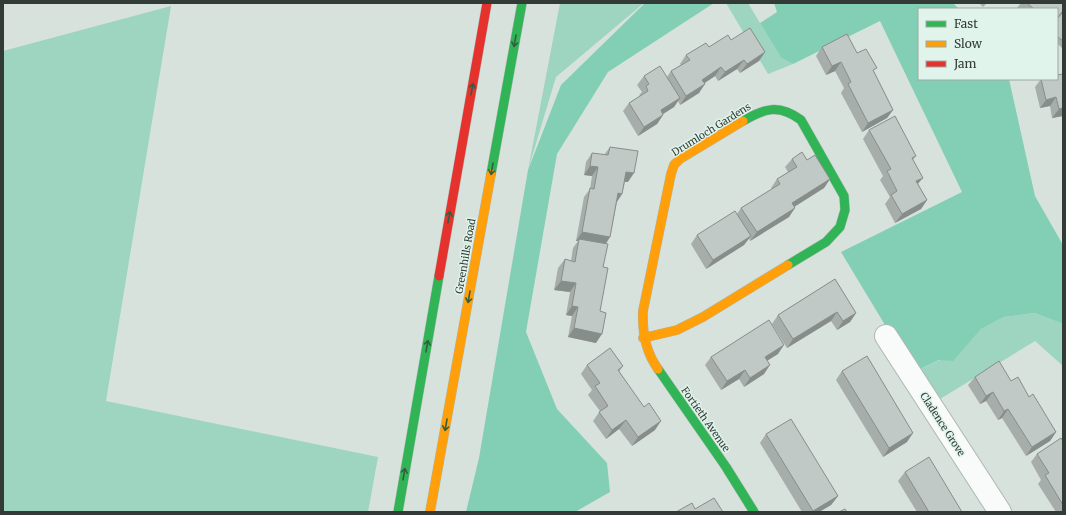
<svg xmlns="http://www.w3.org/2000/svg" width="1066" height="515" viewBox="0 0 1066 515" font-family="Merriweather,serif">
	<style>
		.green { fill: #9dd5c0 }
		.forest { fill: #83cfb6 }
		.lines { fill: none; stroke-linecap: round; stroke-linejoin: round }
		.street-casing { stroke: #afb8b4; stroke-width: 24 }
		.fast-casing { stroke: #afb8b4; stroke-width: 10 }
		.slow-casing { stroke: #afb8b4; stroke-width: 10 }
		.jam-casing { stroke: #afb8b4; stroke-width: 10 }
		.street { stroke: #f9fbfa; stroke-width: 22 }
		.fast { stroke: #30b455; stroke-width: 9 }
		.slow { stroke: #ff9f0a; stroke-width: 9 }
		.jam { stroke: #e5322d; stroke-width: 9 }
		.wall { fill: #a6adaa }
		.shaded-wall { fill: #878d8b }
		.building { fill: #c1c9c6; stroke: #878d8b }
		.oneway { stroke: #325f40 }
		.labels { text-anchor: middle; stroke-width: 3; stroke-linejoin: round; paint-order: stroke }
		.street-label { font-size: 10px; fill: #333b37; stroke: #e0f4eb }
	</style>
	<rect width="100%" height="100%" fill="#d7e2dd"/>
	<path class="green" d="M560,3H644L556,77L528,170Z
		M726,3H748L781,58L793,64L768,74Z
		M171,6L106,401L378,457L368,512H3V51Z
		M1035,313L1063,324V366L1035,341L940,399L918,370L940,360H953L981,329L1004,317Z"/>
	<path class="forest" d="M645,3H714L608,72L557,154L526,332L557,409L607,463L610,492L575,512H466L479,458L528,170L561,85Z
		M774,3H953L959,9H919V79H1009L1035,196L1063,245V324L1035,313L1004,317L981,329L953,361L939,360L918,370L885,325L841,252L962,192L880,21L793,64L781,58L760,23L777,12Z"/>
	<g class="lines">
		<defs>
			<path id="street" d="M886,336L1000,512"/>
			<path id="fast" d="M743,121C765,108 779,104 801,120L844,196L845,210L840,227L826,242L788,265
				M491,174L522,3
				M658,369L726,467L754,512
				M398,512L439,276"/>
			<path id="slow" d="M643,338L677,330L703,317L788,265
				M658,369C645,351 642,332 643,311L671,174L674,165L680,159L743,121
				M430,512L491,174"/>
			<path id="jam" d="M439,276L487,3"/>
		</defs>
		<use href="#street" class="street-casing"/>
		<use href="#fast" class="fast-casing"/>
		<use href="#slow" class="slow-casing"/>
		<use href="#jam" class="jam-casing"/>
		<use href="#street" class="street"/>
		<use href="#fast" class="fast"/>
		<use href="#slow" class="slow"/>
		<use href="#jam" class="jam"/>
	</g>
	<path class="wall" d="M979,3H987L983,7Z
		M1021,3H1063L1062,13L1063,14V47L1062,48L1057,43V9H1018L1017,8Z
		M731,40L765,52L759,61L740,73L737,69L718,81L715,76L704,83L699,93L680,105L678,101L674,107L663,114V115L657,124L638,136L623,111L629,103L640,96L639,95L642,92L637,85L644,76L667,77L671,71L681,65L680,64L686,55Z
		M822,47L857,53L874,72L893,110L887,118L862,132L841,93L844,88L835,71L826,75L816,56Z
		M1063,74V116L1052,118L1050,106L1040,108L1035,87L1041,79H1057Z
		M869,130L916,156L913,160L918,184L927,200L921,209L895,223L885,204L890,197L880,180L883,176L863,139Z
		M610,147L628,182H625L622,194L617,202L610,237L606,244L603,267L600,311L596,343L568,337L572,316L566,315L570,292L554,290L558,268L565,259L571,261L573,248L578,241H576L584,197L590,189L592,176L584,175L586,162L592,153L604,155Z
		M792,159L807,160L830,179L824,188L794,207L789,217L750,241L749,238L744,245L706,269L691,244L697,235L737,214L741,208L772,189L771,188L777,179L788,172L785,167Z
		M835,279L856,313L850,322L837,330L831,321L787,348L772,324L778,315Z
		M778,354L767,360L764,374L744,387L739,379L721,390L705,365L711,357Z
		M587,365L623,366L619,372L655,430L632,446L619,429L606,439L593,421L600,411L588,395L592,390L581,374Z
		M842,371L907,442L883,457L836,380Z
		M975,377L1011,381L1029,397L1056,432L1050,441L1026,456L1002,418L998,420L986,401L980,404L968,385Z
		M766,434L838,496L831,505L819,512H802L760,443Z
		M1063,441V512H1056L1038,484L1041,480L1031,462L1037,454Z
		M905,472L962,512H917L898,481Z"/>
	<path class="shaded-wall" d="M765,52L759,61L740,73L747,64Z
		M744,60L737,69L718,81L725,72Z
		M841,62L835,71L826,75L832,66Z
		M721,67L715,76L696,89L702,80Z
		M705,84L699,93L680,105L686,96Z
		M1056,97L1050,106L1040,108L1046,100Z
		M680,98L674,107L655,119L661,110Z
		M1063,108V116L1052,118L1059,109Z
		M893,110L887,118L862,132L868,123Z
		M663,115L657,124L638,136L644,127Z
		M590,166L598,167L592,176L584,175Z
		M626,172L634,173L628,182L620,181Z
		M923,178L916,186V181Z
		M830,179L824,188L786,212L792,203Z
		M618,193L622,194L616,203Z
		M927,200L921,209L895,223L902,214Z
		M795,208L789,217L750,241L757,232Z
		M582,232L610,237L604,246L579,239L578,241H576Z
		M751,236L744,245L706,269L713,260Z
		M561,281L576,283L570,292L554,290Z
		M572,306L578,307L572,316L566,315Z
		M837,312L831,321L787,348L793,339Z
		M856,313L850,322L837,330L843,321Z
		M574,328L602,334L596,343L568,337Z
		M784,345L778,354L759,366L765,357Z
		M770,365L764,374L744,387L750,378Z
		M745,370L739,379L721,390L727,381Z
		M993,392L986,401L980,404L986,396Z
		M1008,409L1002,418L998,420L1004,411Z
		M626,420L619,429L606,439L612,430Z
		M661,421L655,430L632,446L638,437Z
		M1056,432L1050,441L1026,456L1032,447Z
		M913,433L907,442L883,457L889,448Z
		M838,496L831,505L819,512H812L813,511Z"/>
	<path class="building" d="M1027,3H1063V11L1057,18V9H1034Z
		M1062,13L1063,14V41L1057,36V19Z
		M750,28L765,52L747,64L744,60L725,72L721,67L702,80L705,84L686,96L671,71L690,60L686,55L706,43L709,47L728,35L731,40Z
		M847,34L857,53L866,49L877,68L873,70L893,110L868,123L848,84L851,82L841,62L832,66L822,47Z
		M660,66L680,98L661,110L663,115L644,127L629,103L648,91L646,86L649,84L644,76Z
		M1063,74V108L1059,109L1056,97L1046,100L1041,79H1057V75Z
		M895,116L916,156L912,158L923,178L916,181L927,200L902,214L891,195L897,191L887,171L891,169L869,130Z
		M610,147L638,151L634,173L626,172L622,194L618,193L610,237L582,232L590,188L594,189L598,167L590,166L592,153L608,155Z
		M802,152L807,160L815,155L830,179L792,203L795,208L757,232L741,208L780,184L777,179L797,167L792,159Z
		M735,211L751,236L713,260L697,235Z
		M579,239L608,244L603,267L608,268L600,311L606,313L602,334L574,328L578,307L572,306L576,283L561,281L565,259L575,262Z
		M835,279L856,313L843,321L837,312L793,339L778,315Z
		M769,320L784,345L765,357L770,365L750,378L745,370L727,381L711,357Z
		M610,348L623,366L618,370L644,407L649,403L661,421L638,437L626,420L612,430L599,412L608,406L595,386L600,383L587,365Z
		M867,356L913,433L889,448L842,371Z
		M999,361L1011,381L1018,377L1029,397L1033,394L1056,432L1032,447L1008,409L1004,411L993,392L986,396L975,377Z
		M791,419L838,496L813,511L766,434Z
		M1061,438L1063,441V505L1045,475L1049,473L1037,454Z
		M929,457L962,512H929L905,472Z
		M714,498L723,512H676L692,503L695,509Z
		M845,509L847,512H839Z"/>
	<defs><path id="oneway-shaft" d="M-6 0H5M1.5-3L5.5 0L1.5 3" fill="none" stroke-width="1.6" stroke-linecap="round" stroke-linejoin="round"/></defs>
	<g class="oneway">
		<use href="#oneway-shaft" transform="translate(515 41) rotate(100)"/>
		<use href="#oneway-shaft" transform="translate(472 89) rotate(-80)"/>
		<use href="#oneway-shaft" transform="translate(492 169) rotate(100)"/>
		<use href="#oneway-shaft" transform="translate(449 217) rotate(-80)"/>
		<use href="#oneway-shaft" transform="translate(469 297) rotate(100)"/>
		<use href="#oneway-shaft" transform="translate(427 346) rotate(-80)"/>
		<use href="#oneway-shaft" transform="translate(446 425) rotate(100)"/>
		<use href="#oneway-shaft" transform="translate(404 474) rotate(-80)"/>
	</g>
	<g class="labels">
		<g class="street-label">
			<text transform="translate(711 129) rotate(-32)" y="4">Drumloch Gardens</text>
			<text transform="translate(465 256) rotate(-80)" y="4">Greenhills Road</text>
			<text transform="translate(706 419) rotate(55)" y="4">Fortieth Avenue</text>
			<text transform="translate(943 424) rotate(57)" y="4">Cladence Grove</text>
		</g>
	</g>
	<rect width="1066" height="515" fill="none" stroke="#333b37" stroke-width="8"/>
	<rect x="918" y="8" width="140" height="72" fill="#e0f4eb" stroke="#9baaa3"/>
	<rect x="926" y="21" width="20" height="6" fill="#30b455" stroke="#9baaa3"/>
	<text x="954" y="28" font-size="12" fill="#333b37">Fast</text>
	<rect x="926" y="41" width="20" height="6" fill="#ff9f0a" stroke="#9baaa3"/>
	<text x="954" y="48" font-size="12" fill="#333b37">Slow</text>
	<rect x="926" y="61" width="20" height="6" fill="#e5322d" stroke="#9baaa3"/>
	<text x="954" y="68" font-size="12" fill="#333b37">Jam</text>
</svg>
